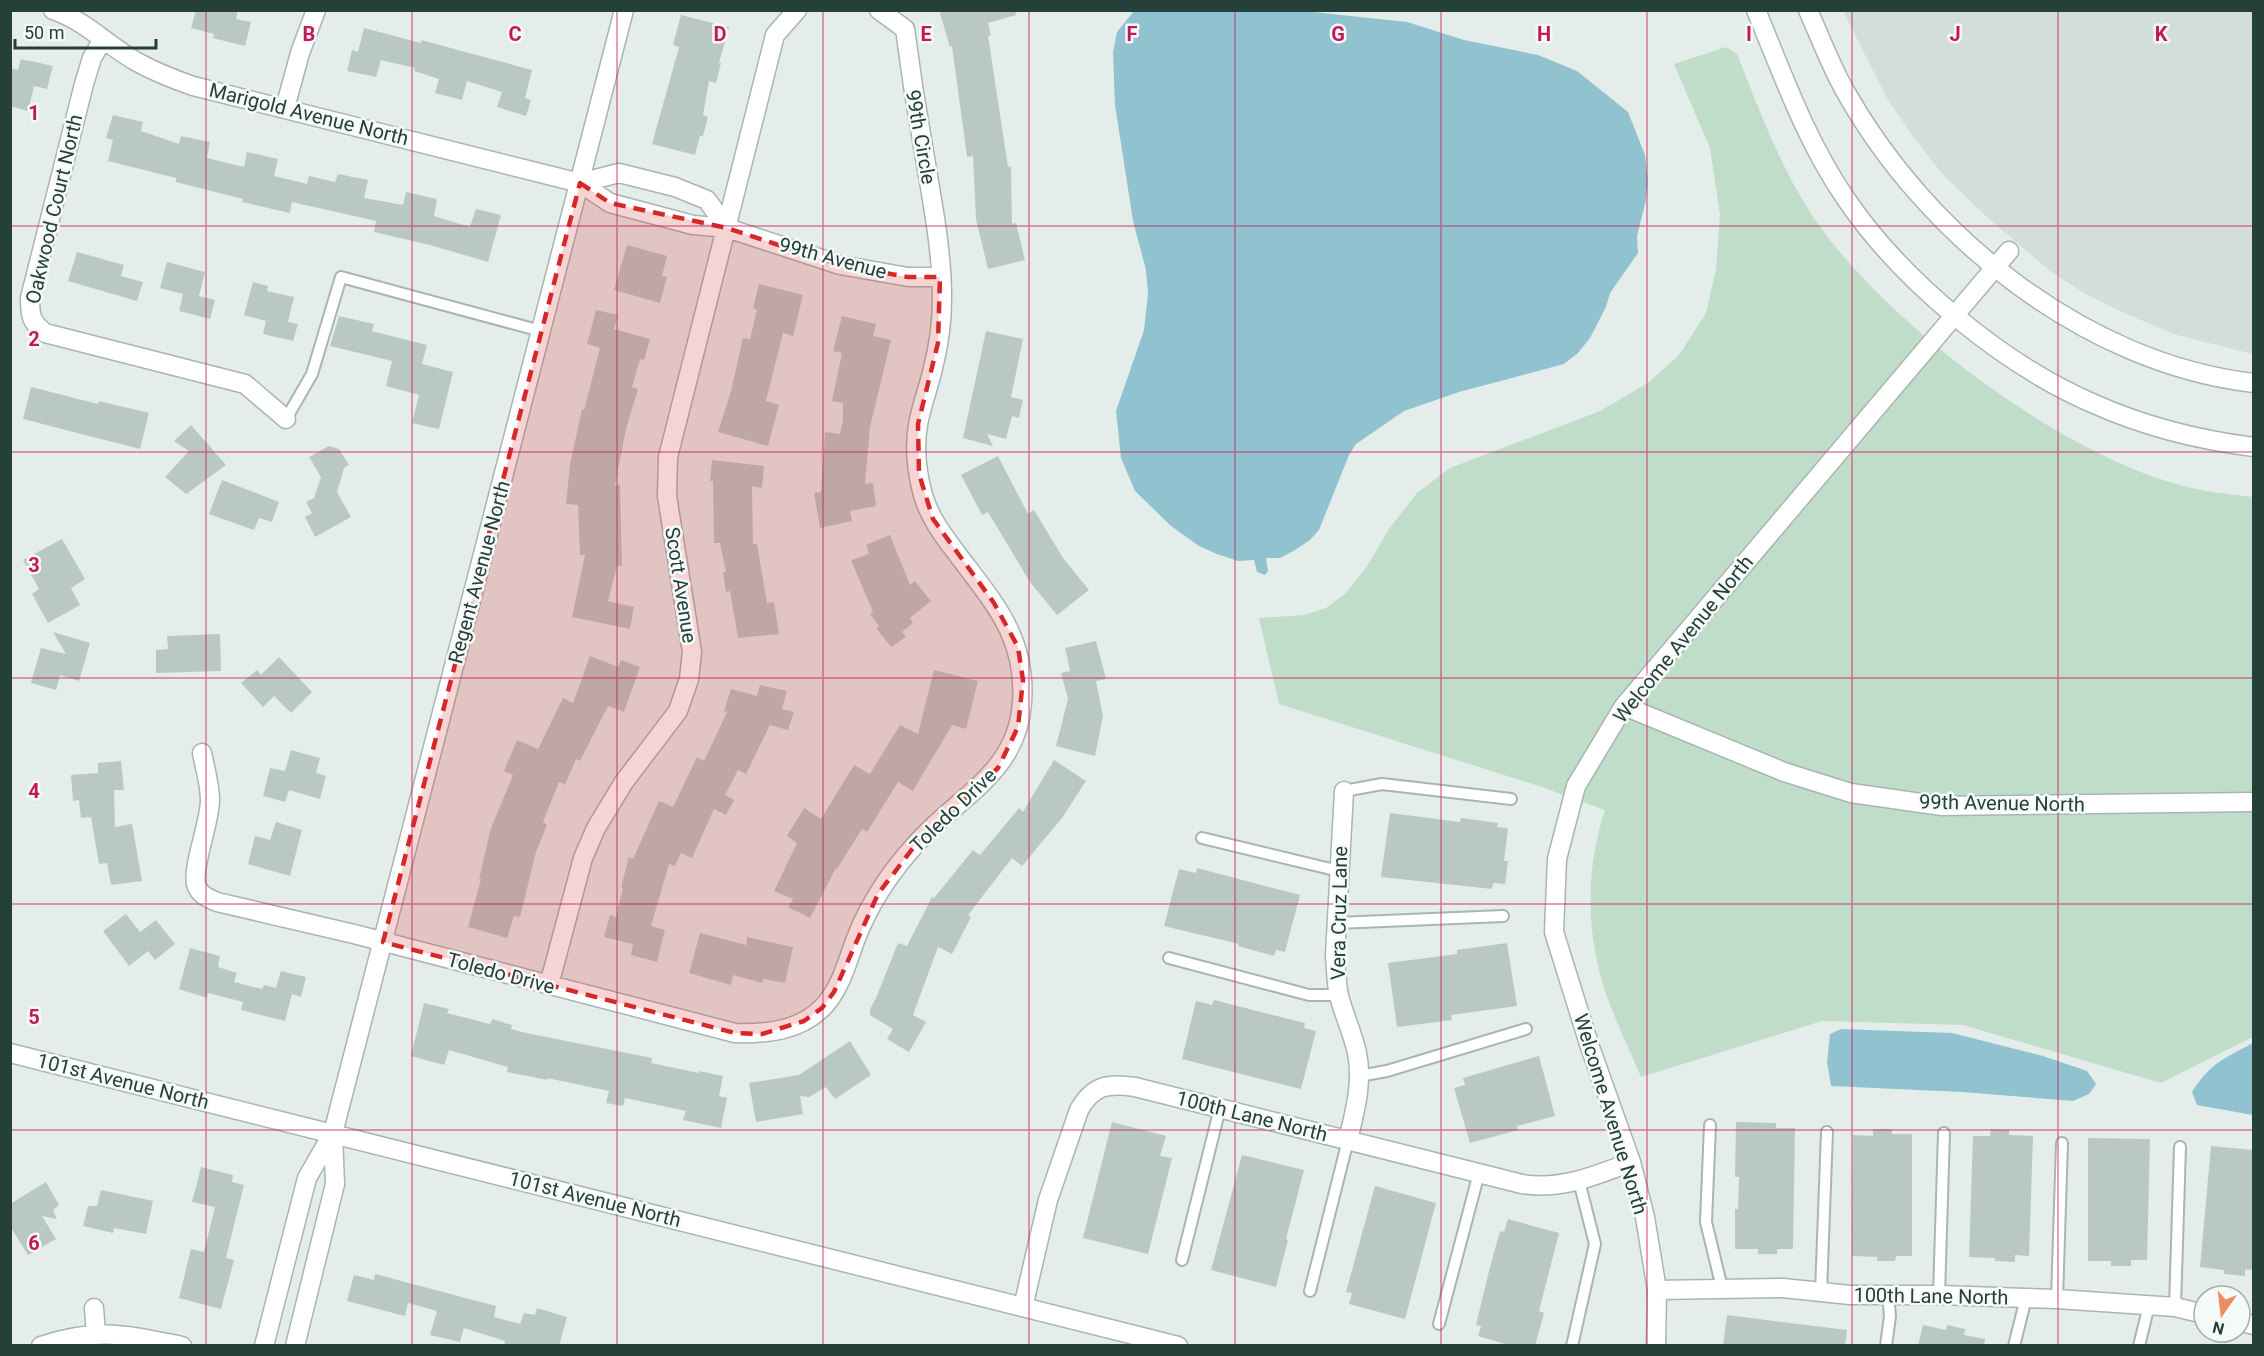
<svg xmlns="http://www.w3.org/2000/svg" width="2264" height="1356" viewBox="0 0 2264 1356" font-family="Roboto,sans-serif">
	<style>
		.built { fill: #d3ddd9 }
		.green { fill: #bfddc8 }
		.water { fill: #90c3cf }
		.building { fill: #bac8c3 }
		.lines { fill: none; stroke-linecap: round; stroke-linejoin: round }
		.service-casing { stroke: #a8b5b1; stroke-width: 14 }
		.minor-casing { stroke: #a8b5b1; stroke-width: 21 }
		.tertiary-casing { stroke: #a8b5b1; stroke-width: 21 }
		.service { stroke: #fff; stroke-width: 10 }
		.minor { stroke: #fff; stroke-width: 18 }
		.tertiary { stroke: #fff; stroke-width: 18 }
		.marked { fill: #d62828; fill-opacity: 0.2; stroke: #d62828; stroke-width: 4.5; stroke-dasharray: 12 8; stroke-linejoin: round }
		.grid { fill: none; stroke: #c2185b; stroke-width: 1.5; stroke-opacity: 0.55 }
		.labels { text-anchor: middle; stroke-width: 5; stroke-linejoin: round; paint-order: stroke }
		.street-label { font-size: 20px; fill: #253f39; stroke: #f5faf8 }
		.grid-label { font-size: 20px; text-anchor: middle; font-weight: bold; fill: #c2185b; stroke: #f5faf8; stroke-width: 5; stroke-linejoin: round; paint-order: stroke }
	</style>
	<rect width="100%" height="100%" fill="#e5edea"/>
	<path class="built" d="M1843,11H2253V354L2177,335L2126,314L2084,293L2050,271L1986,216L1944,176L1915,139L1888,100Z"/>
	<path class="green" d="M1726,47L1737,54C1759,109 1779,164 1811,214C1882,320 2051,447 2173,483C2199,491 2227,494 2253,497V1037L2161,1083L1963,1025L1822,1021L1641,1077C1628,1045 1610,1011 1601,978C1586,921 1587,865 1605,810L1539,786L1279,704L1259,618L1304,615L1326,608L1346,593L1367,566L1389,529L1417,493L1450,468L1600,411L1648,383L1679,355L1706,313L1716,269L1720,215L1710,148L1674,64Z"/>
	<path class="water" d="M1295,10L1407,22L1464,40L1538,55L1577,71L1628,112L1645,155L1648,181L1646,200L1637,236L1638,253L1610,293L1606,307L1590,338L1578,353L1564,364L1459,392L1404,411L1356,444L1349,455L1319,530L1310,540L1295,550L1280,558H1266L1268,571L1265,575L1257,572L1254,560L1238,561L1217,554L1199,546L1171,526L1135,491L1121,458L1116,411L1144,330L1148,294L1146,270L1133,221L1115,105L1113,52L1117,32L1134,11Z
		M1841,1029L1952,1033L2043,1056L2087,1071L2096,1084L2089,1094L2073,1101L1962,1092L1831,1086L1827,1062L1830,1034Z
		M2253,1043V1115L2197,1105L2192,1092C2210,1063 2225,1058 2253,1043Z"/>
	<path class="building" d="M196,10H238L236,19L251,22L245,46L213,38L214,34L191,28Z
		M939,10H1015L1016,15L988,23L991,35L988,36L1008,167L1011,166L1012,224L1016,223L1025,260L988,269L976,219L973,156L967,157L952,46L950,47Z
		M681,15L729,27L719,63H721L716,83L709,81L703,115L708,117L703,136H700L695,155L652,144L679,47L673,45Z
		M364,28L421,43V40L532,70L525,98L531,100L526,116L497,107L502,92L467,81L462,100L435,93L439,79L414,71L415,68L381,60L376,77L347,71L352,50L358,52Z
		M21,59L53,66L47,89L34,86L28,111L10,106V68L18,70Z
		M113,115L143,122L141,131L179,144L181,136L210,142L207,158L244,167L247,152L278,159L274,176L307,184L309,176L335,182L338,174L368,180L364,198L403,205L406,192L437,199L434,216L470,227L476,209L501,215L488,262L430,245L374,232L376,221L292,202L290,213L242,202L243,199L176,182V178L108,161L113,140L106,138Z
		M627,245L667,256L662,276L667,277L660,303L614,290Z
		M77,252L124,265L121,276L143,282L137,301L68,281Z
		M167,262L205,272L199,296L215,300L210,319L179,311L183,294L160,288Z
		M253,282L268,286L267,291L294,297L288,322L298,324L293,341L263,334L266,321L244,315Z
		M759,284L803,295L793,336L783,333L766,401L779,405L768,446L718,432L731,391L743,338L750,339L757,310L753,308Z
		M596,310L618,315L614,329L650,339L644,360L640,359L632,387L638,389L626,429L615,485H620L622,566H617L608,601L634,607L630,629L572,617L585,555H580L578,505L566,504L570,464L582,409L584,410L600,348L587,344Z
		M339,316L374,324L372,331L427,345L422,364L453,372L439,429L412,423L419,395L386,386L392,361L330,346Z
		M842,316L876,324L873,336L891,340L870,427L865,484L873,483L876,506L850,511L852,521L820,528L814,493L821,492L825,432L840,434L843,420V403L832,401L842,353L833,351Z
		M986,331L1023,339L1011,397L1023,400L1019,418L1012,416L1006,439L987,434L993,446L963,438Z
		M31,387L98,404L99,401L149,413L140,449L23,419Z
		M191,425L226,465L186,494L165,477L189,451L174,441Z
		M329,446L339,449L349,465L344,468L337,492L351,517L315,537L305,517L312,513L306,502L314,498L321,477L309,457Z
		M998,456L1028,514L1034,510L1063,558L1089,590L1057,615L1030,582L988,512L982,515L961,475Z
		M712,460L764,466L762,488L752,486L753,544H757L767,603L774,602L779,634L738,638L730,591L726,592L723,572H726L720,543H714L713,481H710Z
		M222,480L279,502L272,522L259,518L254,530L209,514Z
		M890,535L910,585L915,581L931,601L910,618L913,623L902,632L906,637L891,647L876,628L879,626L870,614L873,612L851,560L869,554L866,545Z
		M62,539L85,579L71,588L80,605L48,623L32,594L39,589L23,560Z
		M53,632L90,643L79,681L60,675L56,690L31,683L41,648L66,654Z
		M220,634L221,671L156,673V650L168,649L167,636Z
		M1096,641L1106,679L1096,681L1103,716L1095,756L1056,746L1068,699L1061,673L1070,671L1065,648Z
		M590,656L618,667L621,660L640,667L624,712L608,706L580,761L576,759L565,785L559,782L543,822L547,825L536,852L520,917L514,916L507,938L468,927L481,879H479L491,828L513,775L504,771L517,740L538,749L563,698L573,703Z
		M279,657L312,692L291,713L274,696L263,707L241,683L257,670L261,675Z
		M934,670L978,681L966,729L952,725L913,791L898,782L867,832L862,829L837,869L836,868L810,918L788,907L793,899L774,891L797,843L787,836L804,808L821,819L854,765L870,774L900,725L918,734Z
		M760,685L787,691L782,709L794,712L788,730L770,725L746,774L738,770L725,795L734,800L726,815L714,809L692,858L681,853L675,866L669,864L651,926L665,930L657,962L631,955L633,944L604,937L610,915L616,917L623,888L621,887L629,857L633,859L659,801L673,807L697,757L704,761L727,712L724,711L731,689L757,696Z
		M291,750L320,758L316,773L326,776L320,799L289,790L285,802L263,796L270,768L285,771Z
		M1054,760L1086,781L1062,818L1022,866L1012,858L968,915L971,917L952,954L938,947L913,1015L926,1022L909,1052L887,1039L893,1029L870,1015V1009L876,998L898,943L907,946L932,897L934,898L973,850L980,855L1019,808L1023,812Z
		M121,761L124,790H114L115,827L132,824L142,881L111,885L107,863L99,864L91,817L81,818L79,800L73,801L71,775L98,773V763Z
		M1390,813L1460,822L1461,818L1498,823L1497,827L1508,828L1504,861H1508L1505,884L1493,883L1492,889L1381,877Z
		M276,822L302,830L290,876L248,864L255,836L270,840Z
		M1197,868L1300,895L1285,952L1276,950L1274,956L1238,946L1239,944L1164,926L1179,869L1196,873Z
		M126,914L140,932L156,920L175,944L155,960L148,951L129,966L103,931Z
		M700,933L746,945L747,937L793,947L785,983L763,979L762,983L733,975L731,985L689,973Z
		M1507,943L1517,1006L1451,1015L1452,1020L1397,1027L1388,963L1457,954V950Z
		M190,948L220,956L218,967L237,973L234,982L262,989L264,985L276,988L281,971L306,977L301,997L292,994L285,1021L241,1010L243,1002L208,993L207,998L179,989Z
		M1214,1000L1305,1023L1304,1028L1316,1031L1301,1089L1182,1059L1196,1001L1212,1005Z
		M424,1003L449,1009L447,1013L490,1024L492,1019L512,1025L511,1029L526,1033L652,1058L651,1063L699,1073V1071L723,1076L719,1096L727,1098L721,1128L683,1120L686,1111L625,1098L623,1106L606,1103L609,1091L547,1078L548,1080L507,1072L508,1067L449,1050L444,1065L411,1056Z
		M850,1041L871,1075L835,1099L826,1087L809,1097L800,1096L803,1114L756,1122L749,1083L799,1075Z
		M1539,1056L1555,1116L1517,1126L1518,1130L1470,1143L1454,1088L1465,1085L1463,1078Z
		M1112,1122L1166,1136L1160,1156L1172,1158L1148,1254L1083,1238Z
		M1736,1122L1776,1123V1128H1795L1793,1249H1777V1254H1758V1249H1735V1209H1738L1739,1177H1735Z
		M1873,1129H1892V1134H1912V1256H1896L1895,1261H1877V1257L1852,1256L1853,1135L1873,1136Z
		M1991,1129L2009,1130V1135L2033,1136L2029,1256L2015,1255V1262L1995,1261V1258L1969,1257L1973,1136H1990Z
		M2088,1138L2150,1139L2147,1260H2131V1266H2111V1261H2088Z
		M2211,1146L2253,1150V1270L2245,1269V1276L2224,1274V1270L2200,1267Z
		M1242,1155L1304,1170L1286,1239L1288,1240L1276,1287L1211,1270Z
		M201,1167L233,1175L232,1182L244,1185L226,1258L234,1260L221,1309L179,1298L191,1249L204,1252L215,1207L192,1202Z
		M46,1182L59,1205L53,1210L57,1219L42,1216L56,1239L28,1255L10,1226V1204Z
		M1375,1186L1436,1203L1405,1319L1349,1304L1352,1293L1346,1292Z
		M101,1190L153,1201L146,1234L114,1228L113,1233L83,1226L88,1206H97Z
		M1508,1219L1559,1233L1539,1311L1544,1313L1535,1346H1512L1478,1336L1481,1326L1476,1325L1490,1267L1500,1231L1504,1232Z
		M375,1274L496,1306L494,1317L520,1324L524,1313L535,1315L537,1308L567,1317L559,1346H504L505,1341L464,1328L460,1342L430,1335L437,1311L408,1303L405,1316L347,1301L354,1275L374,1280Z
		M1727,1315L1847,1330L1845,1346H1723Z
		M1923,1325L1946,1330L1947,1325L1965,1329L1964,1335L1985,1339L1984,1346H1918Z"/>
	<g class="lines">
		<defs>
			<path id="service" d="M286,419L312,374L341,277L541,331
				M1344,791L1382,784L1511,799
				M1202,838L1339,871
				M1337,923L1503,916
				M1169,958L1309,995H1339
				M1359,1076L1387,1071L1526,1029
				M1710,1125L1706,1222L1722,1288
				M1182,1260L1220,1108
				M1310,1291L1348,1140
				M1821,1292L1827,1132
				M1939,1295L1944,1133
				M2057,1299L2062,1143
				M2175,1307L2180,1147
				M1439,1324L1479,1173
				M1572,1346L1595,1244L1579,1181
				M1886,1346L1890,1316L1888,1295
				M2014,1346L2026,1298
				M2139,1346L2149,1305"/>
			<path id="minor" d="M53,10C86,21 107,45 137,62C155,72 173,79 193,86L580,183L610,203L693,225L727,228L840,265L908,277H940
				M103,39L92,58L84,84L30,298C30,316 31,322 45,333L245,384L286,419
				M285,108L300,53L316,10
				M580,183L619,173L675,187L707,200L727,228
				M1624,706L1784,772L1851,793L1942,806L2254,802
				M202,753C205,768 210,785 210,800C210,822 192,867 196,884C199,895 208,898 217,902L354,934L735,1033C766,1034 800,1031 823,1007C845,984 849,950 863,922C876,894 895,867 916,844C957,797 1017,774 1022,703C1027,636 992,601 955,551C942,534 929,516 923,495C917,473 914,448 918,425C921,406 929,387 933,368C939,345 942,322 942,298C942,247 931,196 923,146C916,107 910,68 905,29L879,10
				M1344,791L1335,955C1336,968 1336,982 1339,996C1344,1015 1353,1034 1357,1053C1363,1082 1355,1111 1348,1140
				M549,985L583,858L596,828L624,782L678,711L689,679L692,652L667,496L668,457L775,35L797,10
				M1657,1290L1783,1288L1850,1295H1939L2057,1299L2175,1307L2204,1314
				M1023,1307L1048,1200L1079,1110C1093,1085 1108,1083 1135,1087L1522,1184C1561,1190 1595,1176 1631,1162
				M94,1308L96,1334
				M2240,1322L2254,1325
				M41,1346C98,1327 126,1335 182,1346
				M264,1346L307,1178L333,1133
				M295,1346L335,1184L333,1133
				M1656,1346L1657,1290L1645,1217L1631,1162L1590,1047L1554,932L1557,859L1576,786L1624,706L2009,251"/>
			<path id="tertiary" d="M1756,10C1783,75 1806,141 1846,199C1901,280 2002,364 2092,403C2143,426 2198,440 2254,447
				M1808,10C1820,37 1830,64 1844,89C1925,235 2085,364 2254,383
				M10,1053L1178,1346
				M333,1133L624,10"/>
		</defs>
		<use href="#service" class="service-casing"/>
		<use href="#minor" class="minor-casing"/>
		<use href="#tertiary" class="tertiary-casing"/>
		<use href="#service" class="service"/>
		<use href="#minor" class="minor"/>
		<use href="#tertiary" class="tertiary"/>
	</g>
	<path class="marked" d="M580,183L610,203L727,228L840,265L908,277H940L938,343L918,424L919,474L933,519L994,603L1018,647L1023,680L1018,727L998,768L916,844L878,894L834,992L822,1008L804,1021L762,1034L735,1033L383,942Z"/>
	<path class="grid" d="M206,10V1346M412,10V1346M617,10V1346M823,10V1346M1029,10V1346M1235,10V1346M1441,10V1346M1647,10V1346M1852,10V1346M2058,10V1346M10,226H2254M10,452H2254M10,678H2254M10,904H2254M10,1130H2254"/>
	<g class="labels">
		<g class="street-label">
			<text transform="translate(309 114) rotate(14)" y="7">Marigold Avenue North</text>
			<text transform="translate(921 137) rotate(80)" y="7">99th Circle</text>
			<text transform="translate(54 209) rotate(-77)" y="7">Oakwood Court North</text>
			<text transform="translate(833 258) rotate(15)" y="7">99th Avenue</text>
			<text transform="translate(479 572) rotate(-75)" y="7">Regent Avenue North</text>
			<text transform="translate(681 585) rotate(81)" y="7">Scott Avenue</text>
			<text transform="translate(1683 639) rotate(-51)" y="7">Welcome Avenue North</text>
			<text transform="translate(2002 803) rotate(1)" y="7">99th Avenue North</text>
			<text transform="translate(953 810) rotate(-44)" y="7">Toledo Drive</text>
			<text transform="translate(1339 913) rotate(-89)" y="7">Vera Cruz Lane</text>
			<text transform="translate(501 973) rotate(15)" y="7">Toledo Drive</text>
			<text transform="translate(123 1081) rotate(14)" y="7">101st Avenue North</text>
			<text transform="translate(1611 1114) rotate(73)" y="7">Welcome Avenue North</text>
			<text transform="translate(1252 1116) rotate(14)" y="7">100th Lane North</text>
			<text transform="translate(595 1199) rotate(14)" y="7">101st Avenue North</text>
			<text transform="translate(1931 1296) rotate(1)" y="7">100th Lane North</text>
		</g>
	</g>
	<g class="grid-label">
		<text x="309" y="41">B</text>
		<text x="515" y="41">C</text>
		<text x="720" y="41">D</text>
		<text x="926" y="41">E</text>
		<text x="1132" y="41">F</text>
		<text x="1338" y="41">G</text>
		<text x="1544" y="41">H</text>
		<text x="1749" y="41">I</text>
		<text x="1955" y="41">J</text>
		<text x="2161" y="41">K</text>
		<text x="34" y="120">1</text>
		<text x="34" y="346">2</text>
		<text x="34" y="572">3</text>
		<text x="34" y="798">4</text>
		<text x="34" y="1024">5</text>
		<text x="34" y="1250">6</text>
	</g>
	<rect width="2264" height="1356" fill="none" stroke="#253f39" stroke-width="24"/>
	<g transform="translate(2222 1314) rotate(194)"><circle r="28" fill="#f5faf8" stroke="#a2afac" stroke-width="1.5"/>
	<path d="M0-4.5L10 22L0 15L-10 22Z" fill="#ec8b64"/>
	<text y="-9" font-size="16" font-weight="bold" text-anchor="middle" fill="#253f39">N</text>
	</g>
	<path d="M15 39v9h141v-9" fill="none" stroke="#253f39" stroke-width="3"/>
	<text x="24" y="39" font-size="18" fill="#253f39" stroke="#f5faf8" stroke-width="4.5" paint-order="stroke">50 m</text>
</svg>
